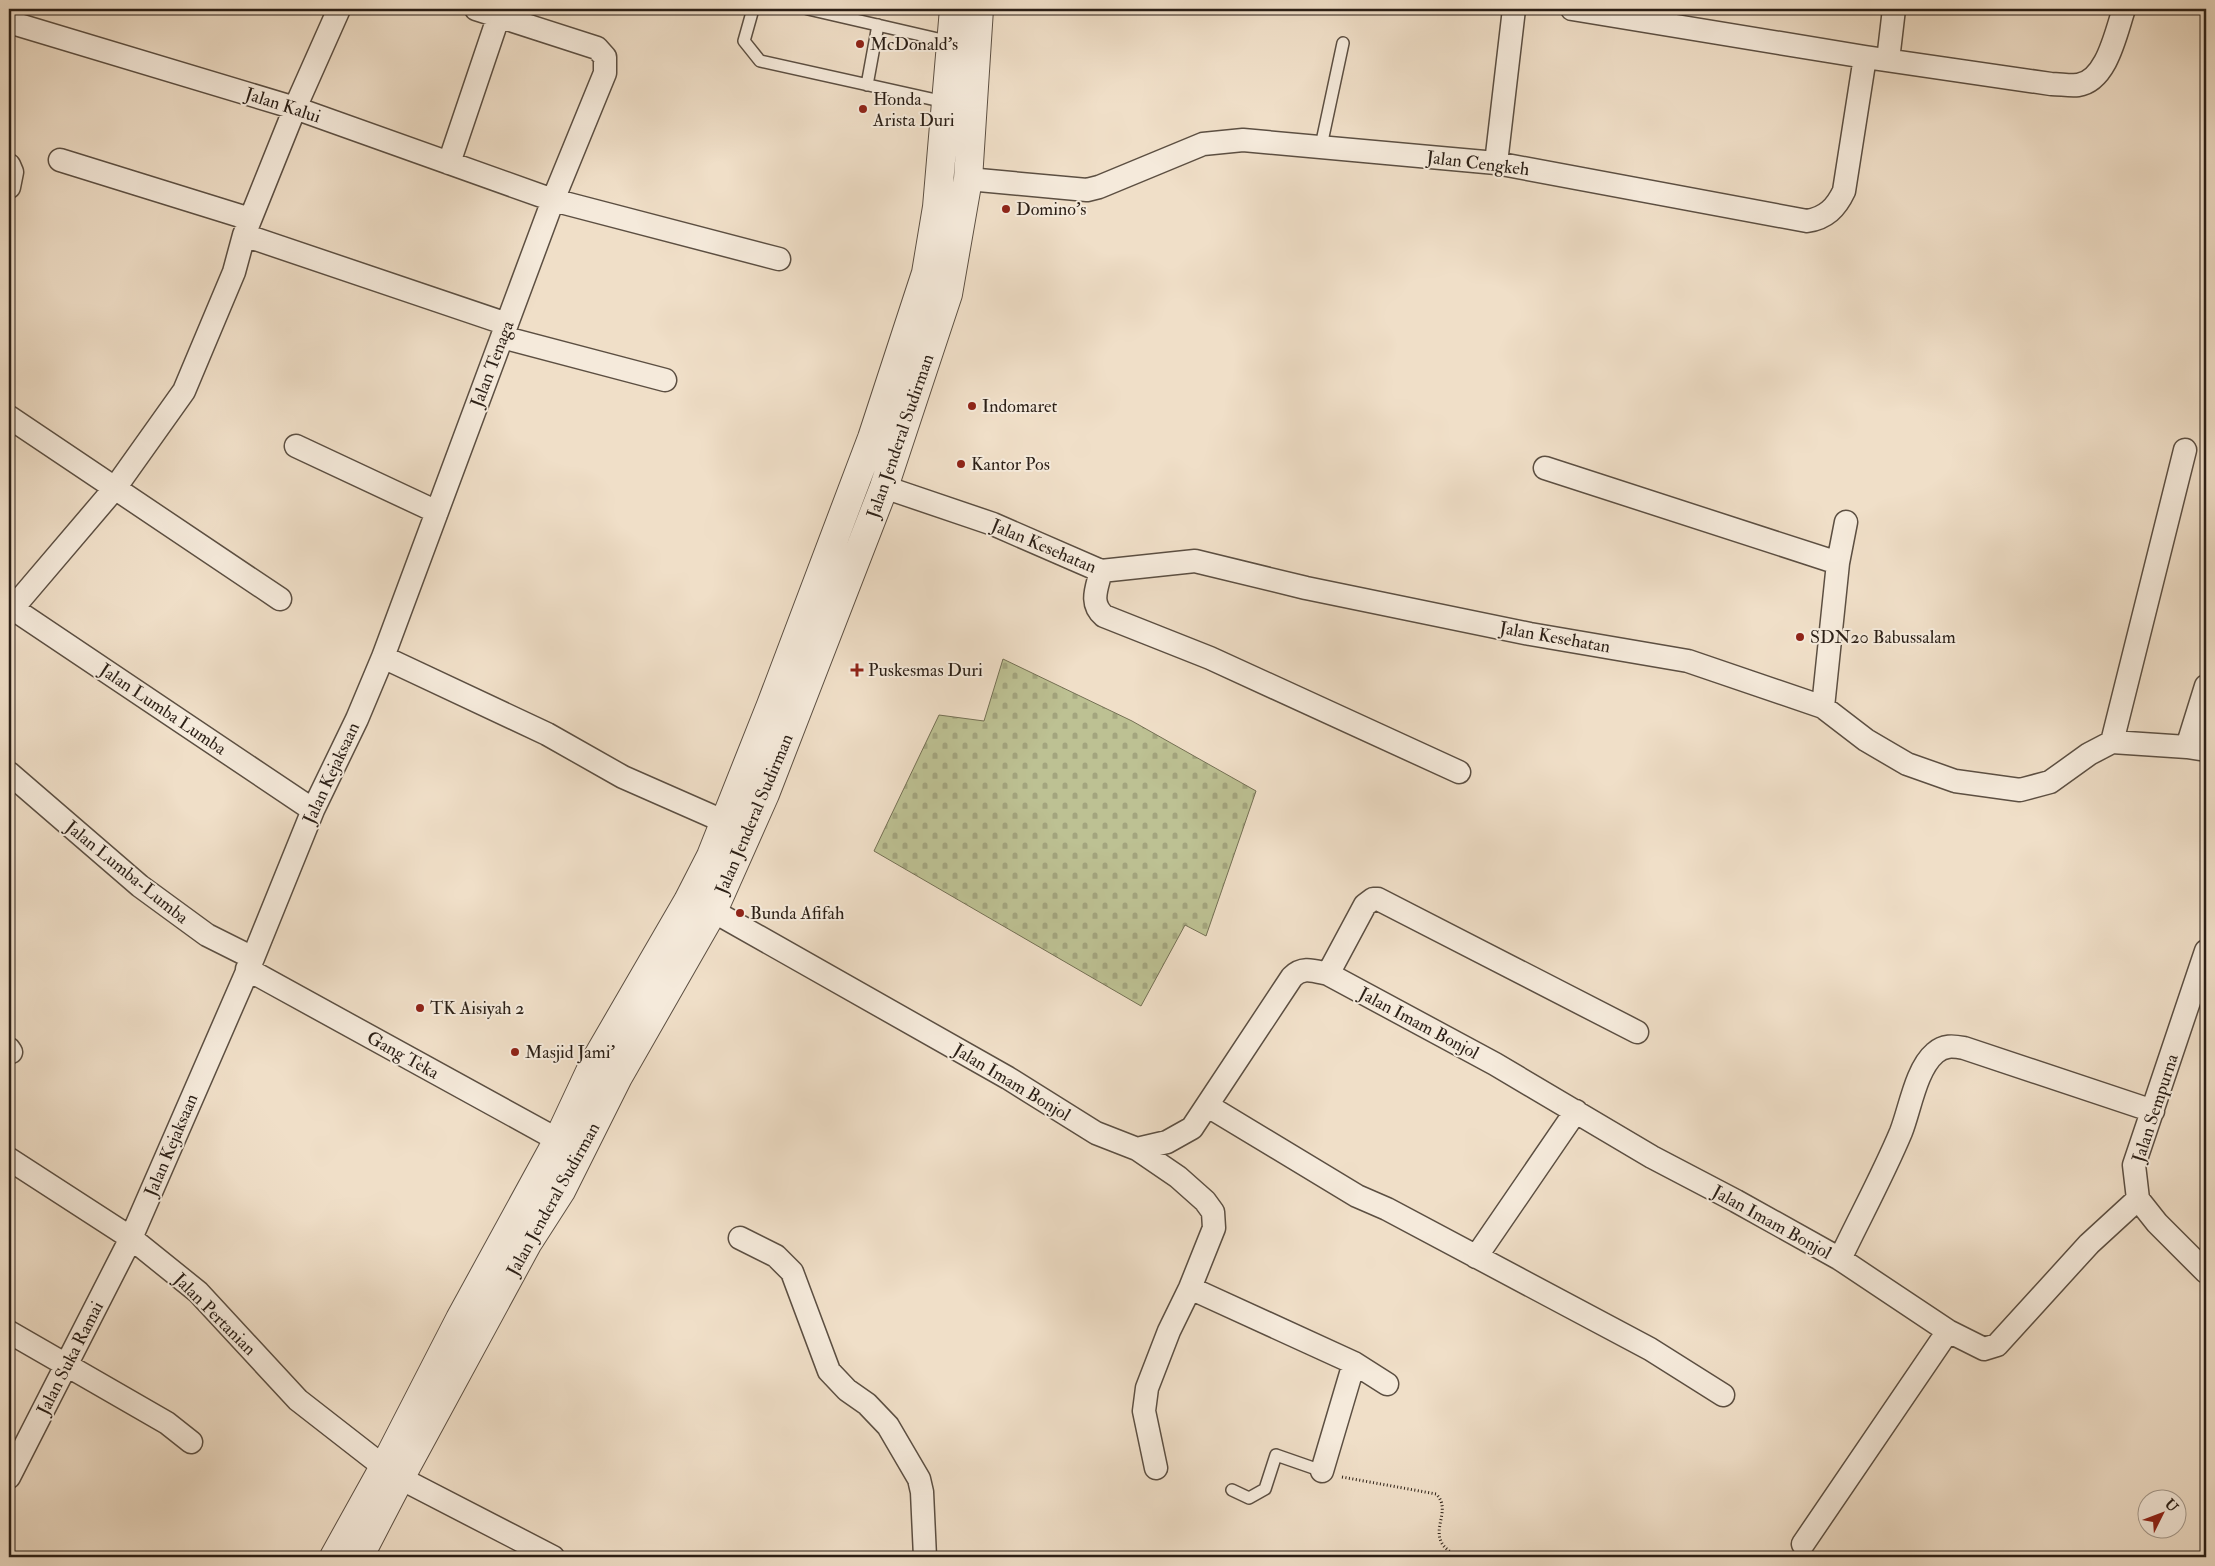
<svg xmlns="http://www.w3.org/2000/svg" width="2215" height="1566" viewBox="0 0 2215 1566" font-family="'IM FELL Double Pica',serif">
	<style>
		.cemetery { fill: url(#cemetery-stones); stroke: #747054 }
		.lines { fill: none; stroke-linecap: round; stroke-linejoin: round }
		.service-casing { stroke: #5c4f42; stroke-width: 14 }
		.minor-casing { stroke: #5c4f42; stroke-width: 25 }
		.tertiary-casing { stroke: #5c4f42; stroke-width: 30 }
		.path { stroke: #2b1f16; stroke-width: 3; stroke-dasharray: 1 2.5; stroke-linecap: butt }
		.service { stroke: #f5eadb; stroke-width: 11 }
		.minor { stroke: #f5eadb; stroke-width: 22 }
		.tertiary { stroke: #f5eadb; stroke-width: 28 }
		.poi-dot { fill: #8f2418; stroke: #f5eadb; stroke-width: 2 }
		.labels { text-anchor: middle; stroke-width: 4; stroke-linejoin: round; paint-order: stroke }
		.poi-label { font-size: 18px; fill: #2b1f16; stroke: #f5eadb; text-anchor: start }
		.street-label { font-size: 18px; fill: #2b1f16; stroke: #f5eadb }
	</style>
	<defs>
		<pattern id="cemetery-stones" width="16" height="16" patternUnits="userSpaceOnUse" patternTransform="scale(1.25)"><rect width="16" height="16" fill="#bdc193"/><path d="M2 7V4a2 2 0 0 1 4 0v3zM10 15v-3a2 2 0 0 1 4 0v3z" fill="#a3a57e"/></pattern>
	</defs>
	<rect width="100%" height="100%" fill="#f0dfc8"/>
	<filter id="stains"><feTurbulence type="fractalNoise" baseFrequency=".004" numOctaves="4"/><feColorMatrix values="0 0 0 0 .2 0 0 0 0 .09 0 0 0 0 .02 0 0 0 .5 -.17"/></filter>
	<radialGradient id="worn" r=".72"><stop offset=".6" stop-color="#630" stop-opacity="0"/><stop offset="1" stop-color="#630" stop-opacity=".3"/></radialGradient>
	<path class="cemetery" d="M1003,659L1132,721L1256,791L1206,936L1185,925L1141,1006L874,851L939,715L984,721Z"/>
	<g class="lines">
		<defs>
			<path id="service" d="M753,9L744,41L760,61L945,102
				M808,9L951,42
				M867,85L878,25
				M1321,146L1343,43
				M1232,1490L1249,1498L1265,1489L1276,1455L1322,1471"/>
			<path id="minor" d="M1572,9L1865,57L2051,84C2060,84 2070,86 2078,85C2107,81 2116,32 2124,9
				M9,22L295,108L553,200L779,259
				M1888,60L1894,9
				M60,160L250,219
				M449,163L499,15
				M1496,163L1514,9
				M9,165L12,172L9,187
				M968,179L1087,190L1099,187L1203,144L1243,140L1496,163L1807,221C1826,218 1836,208 1844,191L1865,57
				M244,235L507,324
				M502,337L665,380
				M9,417L280,599
				M296,446L437,512
				M1545,468L1838,563
				M884,487L993,524L1101,571L1195,561L1306,588L1530,634L1688,661L1823,707L1866,740L1907,764L1955,781L2020,790L2050,782L2089,754L2112,742L2187,747L2206,750
				M1101,571C1097,588 1089,603 1104,616L1210,658L1459,772
				M9,606L313,810
				M12,609L115,488L184,391L234,272L244,235L295,108L339,9
				M383,657L553,200L605,73V57L597,48L476,9
				M1823,707L1838,563L1846,522
				M2112,742L2185,450
				M2187,747L2206,686
				M9,773L140,886L207,935L253,958
				M713,911L1008,1078L1096,1133L1137,1149L1167,1142L1192,1128L1292,977C1303,966 1314,971 1328,974L1495,1064L1652,1157L1736,1201L1840,1259L1948,1331L1984,1349L1997,1345L2089,1244L2138,1199
				M2206,951L2134,1165L2138,1199L2157,1223L2206,1272
				M247,969L558,1140
				M1328,974L1365,905L1373,899H1378L1637,1032
				M9,1049L11,1052
				M1208,1106L1357,1196L1387,1209L1650,1349L1723,1395
				M1137,1149L1178,1177L1205,1201L1213,1212L1214,1228L1190,1288L1169,1331L1147,1388L1144,1411L1156,1468
				M9,1159L131,1238L198,1292L298,1400L384,1467
				M740,1238L776,1256L792,1272L829,1371L847,1390L867,1404L888,1426L919,1479L922,1492L925,1557
				M1476,1257L1576,1111
				M1840,1259C1860,1217 1883,1175 1901,1132C1910,1109 1916,1069 1935,1053C1944,1045 1953,1046 1964,1048L2153,1111
				M1190,1288L1354,1363L1387,1384
				M9,1332L167,1423L191,1442
				M1322,1471L1354,1363
				M9,1477L131,1238L253,958L313,810L357,719L383,657L547,734L623,777L723,821
				M400,1478L553,1557
				M1803,1544L1948,1331"/>
			<path id="tertiary" d="M334,1557L384,1467L460,1319L558,1140L594,1063L688,901L711,856L771,705L872,438L926,273L937,207L954,9
				M359,1557L400,1478L527,1244L561,1191L618,1077L713,911L765,794L884,487L948,294L968,179L979,9"/>
		</defs>
		<use href="#service" class="service-casing"/>
		<use href="#minor" class="minor-casing"/>
		<use href="#tertiary" class="tertiary-casing"/>
		<path class="path" d="M1342,1477L1436,1494C1456,1513 1418,1539 1460,1557"/>
		<use href="#service" class="service"/>
		<use href="#minor" class="minor"/>
		<use href="#tertiary" class="tertiary"/>
	</g>
	<g class="poi-dot">
		<circle cx="860" cy="44" r="5"/>
		<circle cx="863" cy="109" r="5"/>
		<circle cx="1006" cy="209" r="5"/>
		<circle cx="972" cy="406" r="5"/>
		<circle cx="961" cy="464" r="5"/>
		<circle cx="1800" cy="637" r="5"/>
		<path d="M854.5 662.5h5v5h5v5h-5v5h-5v-5h-5v-5h5z"/>
		<circle cx="740" cy="913" r="5"/>
		<circle cx="420" cy="1008" r="5"/>
		<circle cx="515" cy="1052" r="5"/>
	</g>
	<g class="labels">
		<g class="poi-label">
			<text x="870" y="50">McDonald's</text>
			<text x="873" y="105">Honda<tspan x="873" dy="21">Arista Duri</tspan></text>
			<text x="1016" y="215">Domino's</text>
			<text x="982" y="412">Indomaret</text>
			<text x="971" y="470">Kantor Pos</text>
			<text x="1810" y="643">SDN20 Babussalam</text>
			<text x="868" y="676">Puskesmas Duri</text>
			<text x="750" y="919">Bunda Afifah</text>
			<text x="430" y="1014">TK Aisiyah 2</text>
			<text x="525" y="1058">Masjid Jami'</text>
		</g>
		<g class="street-label">
			<text transform="translate(283 105) rotate(18)" y="6">Jalan Kalui</text>
			<text transform="translate(1478 163) rotate(7)" y="6">Jalan Cengkeh</text>
			<text transform="translate(492 364) rotate(-69)" y="6">Jalan Tenaga</text>
			<text transform="translate(900 436) rotate(-71)" y="6">Jalan Jenderal Sudirman</text>
			<text transform="translate(1044 546) rotate(23)" y="6">Jalan Kesehatan</text>
			<text transform="translate(1555 637) rotate(10)" y="6">Jalan Kesehatan</text>
			<text transform="translate(163 709) rotate(34)" y="6">Jalan Lumba Lumba</text>
			<text transform="translate(331 773) rotate(-65)" y="6">Jalan Kejaksaan</text>
			<text transform="translate(754 814) rotate(-67)" y="6">Jalan Jenderal Sudirman</text>
			<text transform="translate(127 872) rotate(39)" y="6">Jalan Lumba-Lumba</text>
			<text transform="translate(1419 1023) rotate(28)" y="6">Jalan Imam Bonjol</text>
			<text transform="translate(403 1055) rotate(29)" y="6">Gang Teka</text>
			<text transform="translate(1012 1082) rotate(31)" y="6">Jalan Imam Bonjol</text>
			<text transform="translate(2155 1108) rotate(-72)" y="6">Jalan Sempurna</text>
			<text transform="translate(171 1145) rotate(-67)" y="6">Jalan Kejaksaan</text>
			<text transform="translate(553 1199) rotate(-61)" y="6">Jalan Jenderal Sudirman</text>
			<text transform="translate(1772 1222) rotate(29)" y="6">Jalan Imam Bonjol</text>
			<text transform="translate(215 1314) rotate(45)" y="6">Jalan Pertanian</text>
			<text transform="translate(70 1358) rotate(-63)" y="6">Jalan Suka Ramai</text>
		</g>
	</g>
	<rect width="2215" height="1566" fill="none" stroke="#f0dfc8" stroke-width="30"/>
	<rect x="10" y="10" width="2195" height="1546" fill="none" stroke="#2b1f16" stroke-width="2.5"/>
	<rect x="15" y="15" width="2185" height="1536" fill="none" stroke="#2b1f16"/>
	<g transform="translate(2162 1514) rotate(48)"><circle r="24" fill="#f5eadb" stroke="#a4998c"/>
	<path d="M0-4L9 19L0 12L-9 19Z" fill="#8f2418"/>
	<text y="-8" font-size="14" font-weight="bold" text-anchor="middle" fill="#2b1f16">U</text>
	</g>
	<rect width="100%" height="100%" filter="url(#stains)"/>
	<rect width="100%" height="100%" fill="url(#worn)"/>
</svg>
